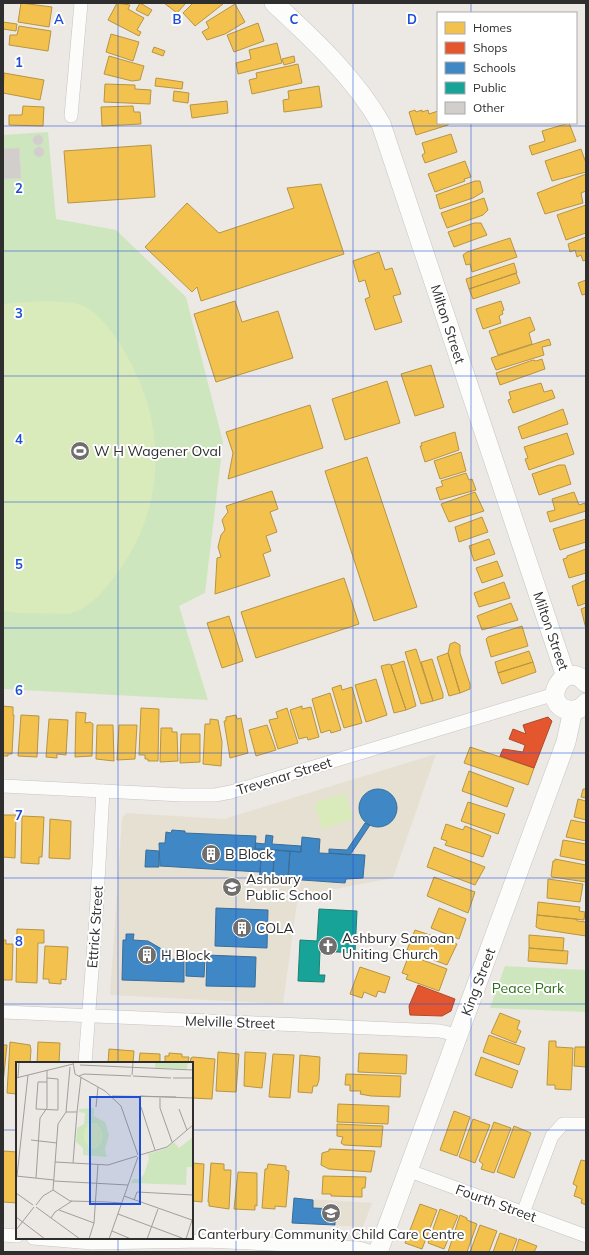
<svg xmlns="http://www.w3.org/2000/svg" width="589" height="1255" viewBox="0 0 589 1255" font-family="Mulish,sans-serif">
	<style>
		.education { fill: #e6e0d3 }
		.green { fill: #cee6be }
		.pitch { fill: #d9eabb }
		.homes { fill: #f2c14e; stroke: #b79544 }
		.shops { fill: #e4572e; stroke: #ad4b2e }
		.schools { fill: #3f88c5; stroke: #3a6d98 }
		.public { fill: #17a398; stroke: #1e8078 }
		.building { fill: #d1cecb; stroke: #d7d4d0 }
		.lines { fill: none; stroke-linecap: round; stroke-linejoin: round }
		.street-casing { stroke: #c5c4c5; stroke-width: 14 }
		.secondary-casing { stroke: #c5c4c5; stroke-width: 20 }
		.street { stroke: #fcfcfb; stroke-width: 13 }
		.secondary { stroke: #fcfcfb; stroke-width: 19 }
		.grid { fill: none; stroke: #1d4ed8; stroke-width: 1; stroke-opacity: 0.55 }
		.labels { text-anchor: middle; stroke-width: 4; stroke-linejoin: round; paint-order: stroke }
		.street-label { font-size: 14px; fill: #2e2e2e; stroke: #fff }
		.poi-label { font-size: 14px; fill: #2e2e2e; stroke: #fff; text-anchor: start }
		.park-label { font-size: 14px; fill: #2c6e1b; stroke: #fff }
		.inset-road { fill: none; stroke: #a09e9b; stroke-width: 1 }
		.view { fill: #1d4ed8; fill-opacity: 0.15; stroke: #1d4ed8; stroke-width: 2 }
		.inset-edge { fill: none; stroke: #2e2e2e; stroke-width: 2 }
		.grid-label { font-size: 13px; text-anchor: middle; font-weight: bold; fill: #1d4ed8; stroke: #fff; stroke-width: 4; stroke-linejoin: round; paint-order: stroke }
	</style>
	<rect width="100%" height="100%" fill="#ece8e4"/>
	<path class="education" d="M436,754L393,878L298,896L283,1004L110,995L122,818L126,813L224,819Z
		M294,1198L372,1203L363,1227L292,1223Z"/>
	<path class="green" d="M48,132L56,219L116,230L186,297L223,442L205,593L179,606L208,700L3,689V135Z
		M505,966L586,970V1012L490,1008Z"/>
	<path class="pitch" d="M45,301C57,302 73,301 84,306C101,315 115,335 124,351C168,424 167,508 115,576C103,592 90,608 69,614L19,613L3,611V305L11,303Z
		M345,793L353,819L322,829L314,803Z"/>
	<path class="homes" d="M21,3L52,7L49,27L18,22Z
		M117,3L130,5L128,9L144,18L137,30L141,32L139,36L108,20Z
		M140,3L152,10L148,16L136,10Z
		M164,3H186L177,13Z
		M193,3H223V4L195,26L183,13Z
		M235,4L245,22L225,34L207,40L202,32L209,28L206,22Z
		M3,22L17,24L16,31L3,29Z
		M258,23L264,41L234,52L227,35Z
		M19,26L51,31L48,51L9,45L10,35H17Z
		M111,34L139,42L133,61L106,52Z
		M277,43L282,63L238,74L236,63L251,59L249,50Z
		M154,47L165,51L163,56L152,52Z
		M109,56L144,66L140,80L132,81L104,74Z
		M294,56L295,62L284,65L282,59Z
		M298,64L302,83L252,94L249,80L257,78L256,73Z
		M4,73L44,80L40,100L3,93Z
		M156,78L183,82L182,89L155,86Z
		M105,84L135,85V89L151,90L150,104L104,102Z
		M319,86L322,107L284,112L283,100L289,99L288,91Z
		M174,91L189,93L188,103L173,101Z
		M227,101L228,113L192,118L190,105Z
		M23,106L44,107L43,126L9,125V115H22Z
		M133,106L134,112H140L141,124L102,126L101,107Z
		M415,110L416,112L422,110V112L428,110L429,114L438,111V123H449L448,125L416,135L409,112Z
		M569,123L576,141L532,155L529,146L545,141L542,131Z
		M451,134L457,152L425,163L422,155L425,153L422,143Z
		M151,145L155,197L68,203L64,151Z
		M581,149L586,163V172L552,181L545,161Z
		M465,161L471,177L464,179L465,181L435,192L428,174Z
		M586,174V191L581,193L583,203L545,214L537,193Z
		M475,181H480L483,192L473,198L440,209L436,195Z
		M321,184L344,254L201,301L197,287L192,292L145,247L187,203L219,233L294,208L287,188Z
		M484,198L488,210L483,215L447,228L441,213Z
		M586,205V233L566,240L557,215Z
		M474,223H481L487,235L454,247L448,232Z
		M586,237V260L583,261L581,255L577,257L575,250L570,252L568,244Z
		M510,238L517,257L472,272L470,264L466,265L463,255L467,252Z
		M379,252L385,270L392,268L401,294L393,296L402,322L375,330L365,299L370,297L365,280L359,282L353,261Z
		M514,263L517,273L469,289L466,279Z
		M516,273L520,283L473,299L469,289Z
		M586,280V294L582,295L578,283Z
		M235,301L242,322L278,311L293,358L216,382L194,314Z
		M501,301L504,310L502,311L503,314L499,316L501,323L483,329L476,309Z
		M530,317L535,330L529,333L532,344L498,355L489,331Z
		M549,339L551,345L542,347L544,355L496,370L491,358Z
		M542,359L545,369L500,385L496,373L533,360L536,361Z
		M431,365L444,407L415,416L401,374Z
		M387,381L400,423L345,440L332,399Z
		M541,383L544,392L552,390L555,398L513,413L508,400L511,399L509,392Z
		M310,405L323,448L228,479L233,453L226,432Z
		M563,409L568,424L522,439L518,427Z
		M455,432L459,450L425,462L420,446H422L421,443Z
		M567,433L574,454L529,470L525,459L528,458L524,447Z
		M461,452L466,471L440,479L434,461Z
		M367,457L417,607L374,621L325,471Z
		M559,465H565L571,484L539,495L532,474Z
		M466,473L469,480L472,479L476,490L440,500L436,488L443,486L441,481Z
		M272,491L278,509L270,512L277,532L266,536L271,551L263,554L270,576L215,594L217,558L221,557L218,547L221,535L225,530L222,520L228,512L226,506Z
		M475,492L484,511L449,522L441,504Z
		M574,492L579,505L585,503L586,511L550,522L547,512L555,510L552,499Z
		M482,517L488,532L459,542L455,527Z
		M586,519V542L560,550L553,529Z
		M489,539L495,554L474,561L469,546Z
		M586,549V573L569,578L563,559L567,558V556Z
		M497,561L503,576L482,583L476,568Z
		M344,578L359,624L256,658L241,612Z
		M586,580V603L578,606L572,586Z
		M504,582L510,598L479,607L474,593Z
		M511,603L518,620L482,630L477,616Z
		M586,607V629L581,609Z
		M229,616L243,661L222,668L207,623Z
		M522,626L528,646L491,657L486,639L488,637Z
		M455,642L460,645V653L470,684V689L460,693L448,653L450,644Z
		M416,649L433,701L421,704L405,652Z
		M529,651L533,662L498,673L495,662Z
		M448,653L460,693L449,696L437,657Z
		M432,659L443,694V698L433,701L421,662Z
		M404,661L416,706L406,710L391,665Z
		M533,662L536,672L502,684L498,673Z
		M389,664L391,665L406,710L394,713L381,666Z
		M376,679L387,715L366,722L355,685Z
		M341,685L342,690L352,687L362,723L344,728L332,688Z
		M330,693L341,730L331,733L330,730L321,733L312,699Z
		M3,706L13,707V715H14L12,754H8V756H3Z
		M302,706V709L311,707L319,737L308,740L307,737L299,739L290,710Z
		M141,708L159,709L158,761H148V759H145V755H139Z
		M287,708L298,743L278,749L269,720L278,718L276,712Z
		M76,712L86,713L85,723L90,722L93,724L92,756L75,757Z
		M21,715L39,716L37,757L18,756Z
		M236,715L237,719L241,718L248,753L230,758L224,721H226V717Z
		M49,719L68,720L66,755L57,754V758L46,757Z
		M210,719L218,720L222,742L221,766L203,764L205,724H210Z
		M97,725H113L114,761L96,759Z
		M119,725H137L135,759L117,760Z
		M267,725L276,750L256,756L249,730Z
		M161,728H172V732H177L178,761L160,762Z
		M181,734H200V762L180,763Z
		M470,747L534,768L528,785L464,763Z
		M469,771L514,788L507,807L462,791Z
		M583,789H586V798L581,797Z
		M578,799L586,801V820L574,817Z
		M468,802L505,814L498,834L461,821Z
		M3,815H16L15,858L3,857Z
		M22,816L44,817L42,857H39V864L21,863Z
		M50,819L71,821L70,859L49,858Z
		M571,820L586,823V841L566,837Z
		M446,824L463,830L465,826L491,836L483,857L445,845L447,841L441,839Z
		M563,840L586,844V861L560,856Z
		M434,847L485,867L475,885L427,867Z
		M555,859L586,865V882L552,877L551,876L553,861H555Z
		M434,877L475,892L468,913L427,896Z
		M548,879L583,884L580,902L547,898Z
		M538,902L580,907L579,911L585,912L584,920L537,915Z
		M439,908L466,919L459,939L431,928Z
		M537,915L577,919V921L586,922V936L540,929L536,927Z
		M17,929L44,930V943H38L37,983L16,982Z
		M415,930L457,944L447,965L407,950Z
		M529,935L564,938L563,951L529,948Z
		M3,940H6V944H13L12,980H3Z
		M45,946L68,947L66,980L61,979V984L49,983V979H43Z
		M529,948L568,951L567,964L528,961Z
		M409,955L447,969L439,991L406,979L408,975L402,973Z
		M360,967L390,977L385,993L378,991L376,997L364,992L362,998L350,994Z
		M500,1013L520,1021L517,1029L521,1031L516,1043L491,1033Z
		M489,1035L525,1048L519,1065L483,1052Z
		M549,1041H556V1047L573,1048L571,1090L555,1089V1085H547Z
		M10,1042L30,1045L31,1050L30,1063H17V1094L7,1093Z
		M38,1042L60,1043L59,1063H37Z
		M3,1045H7L3,1083Z
		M575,1047H586V1067L574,1066Z
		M109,1049L134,1051L133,1063H108Z
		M218,1052L239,1054L236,1092L216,1091Z
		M245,1052L266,1053L262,1088L244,1086Z
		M140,1053L160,1054V1063H139Z
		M169,1053L182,1054V1057H189L188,1063H165V1056H169Z
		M359,1053L407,1055L406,1074L358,1072Z
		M273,1054L294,1055L290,1098L269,1097Z
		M300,1055L320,1057L319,1080L317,1086H313L312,1093L298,1092Z
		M193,1057L215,1059L212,1099L192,1098V1063H190L191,1058Z
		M481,1057L518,1071L512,1088L475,1075Z
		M346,1074L401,1076L400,1097L371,1096L360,1094L361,1091H350V1085H345Z
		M338,1104L389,1106L388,1124L337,1122Z
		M454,1111L470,1117L457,1156L440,1150Z
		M473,1119L490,1125L475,1163L459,1157Z
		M494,1122L511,1128L494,1173L481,1169L483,1164L479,1161Z
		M337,1124L383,1126L381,1147L344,1145L341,1143L343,1137L337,1136Z
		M514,1126L531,1133L514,1178L497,1172Z
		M329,1149L375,1151L371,1172L329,1169L321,1165L322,1153L329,1151Z
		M3,1151L17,1152V1203L3,1202Z
		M581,1160L586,1161V1205L581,1203L582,1199L574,1196L577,1186L573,1184Z
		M192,1163L204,1164L202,1202L193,1201V1204Z
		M211,1163L224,1164V1170H231L229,1209L209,1206V1202H208Z
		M268,1164L286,1166V1170L289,1171L286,1207L275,1206V1209L262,1208L265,1169H267Z
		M238,1172L257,1173V1206L255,1205V1210L234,1209Z
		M323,1176L366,1177L365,1188H362V1197L331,1196V1194H322Z
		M420,1204L437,1210L422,1249L405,1243Z
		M440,1209L458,1216L444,1249L428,1243Z
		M460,1215L467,1218V1220L477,1224L467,1252H448Z
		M480,1225L497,1231L489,1252H470Z
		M500,1233L517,1239L512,1252H493Z
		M519,1239L537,1246L534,1252H515Z"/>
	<path class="shops" d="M548,717L552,721L534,768L500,756L503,749L523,752L525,745L509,739L513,729L526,734L523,725Z
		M418,985L455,999L451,1011L442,1016L410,1015L409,1006Z"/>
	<path class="schools" d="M359 808a19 19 0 1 1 38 0a19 19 0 1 1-38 0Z
		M365,823L370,825L350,855L329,853V849L347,850Z
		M172,830L185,831V833L256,836L255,849H262L260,872L160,866L159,843H165L166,832L171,833Z
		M266,835L273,836L272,844L301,846V852L255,849L256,843L265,844Z
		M302,837L320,839L319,853L365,855L363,878L346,879L345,883L288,879L290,851L301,852Z
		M262,849L290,851L288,876L273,875L274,859L261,858Z
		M146,850L159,851V867H145Z
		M261,858L274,859L272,884H259Z
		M216,908L268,910L267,948L215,946Z
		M126,934H134L133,940L148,941L165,951H170V959L184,960V982L122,980L123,940H126Z
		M207,955L256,957L255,987L206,986Z
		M186,958L205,959L204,977L186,976Z
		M294,1198L313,1200V1208L335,1209V1225L292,1223Z"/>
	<path class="public" d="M319,909L357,911L355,953L320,951L319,975H325L324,982L298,981L300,940L317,941Z"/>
	<path class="building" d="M33 140a5 5 0 1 1 10 0a5 5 0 1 1-10 0Z
		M34 152a5 5 0 1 1 10 0a5 5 0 1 1-10 0Z
		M19,148L21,178L3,179V149Z"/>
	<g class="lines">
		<defs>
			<path id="street" d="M71,116L81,3
				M3,786L182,795H215L231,792L555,694
				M3,1012L440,1031L457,1035
				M85,1063L96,917L103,791
				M407,1170L586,1236
				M523,1213L552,1136L563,1124H586
				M3,1235L17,1236
				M33,1238L92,1243L205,1241L359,1248L372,1252"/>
			<path id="secondary" d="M274,3C313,39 355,78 381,124L566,677
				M586,683C565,657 538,704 569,710C576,711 582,708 586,703
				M378,1252L566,742L573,710"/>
		</defs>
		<use href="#street" class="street-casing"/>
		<use href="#secondary" class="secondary-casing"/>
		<use href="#street" class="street"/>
		<use href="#secondary" class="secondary"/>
	</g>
	<path class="grid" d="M118,3V1063M236,3V1252M353,3V1252M471,3V13M471,123V1252M3,126H586M3,251H586M3,376H586M3,502H586M3,628H586M3,753H586M3,878H586M3,1004H586M3,1130H17M192,1130H586M118,1238V1252"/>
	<defs>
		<symbol id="stadium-disc" viewBox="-11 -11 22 22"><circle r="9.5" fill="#706f6e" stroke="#fff"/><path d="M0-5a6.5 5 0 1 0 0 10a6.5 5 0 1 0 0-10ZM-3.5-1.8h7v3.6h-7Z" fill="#fff"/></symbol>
		<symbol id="building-disc" viewBox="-11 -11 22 22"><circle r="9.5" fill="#706f6e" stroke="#fff"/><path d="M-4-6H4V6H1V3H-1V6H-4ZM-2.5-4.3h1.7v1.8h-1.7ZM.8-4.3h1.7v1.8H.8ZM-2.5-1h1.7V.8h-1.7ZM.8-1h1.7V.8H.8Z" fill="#fff"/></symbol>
		<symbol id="school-disc" viewBox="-11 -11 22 22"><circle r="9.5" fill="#706f6e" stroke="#fff"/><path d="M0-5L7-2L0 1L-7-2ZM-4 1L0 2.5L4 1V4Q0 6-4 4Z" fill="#fff"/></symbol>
		<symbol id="church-disc" viewBox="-11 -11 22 22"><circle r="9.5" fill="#706f6e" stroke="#fff"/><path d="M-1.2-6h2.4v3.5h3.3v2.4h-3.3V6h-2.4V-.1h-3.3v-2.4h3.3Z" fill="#fff"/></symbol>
	</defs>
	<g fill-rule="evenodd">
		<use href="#stadium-disc" x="69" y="440" width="22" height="22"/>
		<use href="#building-disc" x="200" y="843" width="22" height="22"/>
		<use href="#school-disc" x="221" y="876" width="22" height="22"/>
		<use href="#building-disc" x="231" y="917" width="22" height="22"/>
		<use href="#church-disc" x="317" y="935" width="22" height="22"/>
		<use href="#building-disc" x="136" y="944" width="22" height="22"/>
		<use href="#school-disc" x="320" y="1202" width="22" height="22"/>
	</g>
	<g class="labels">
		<g class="street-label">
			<text transform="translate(448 324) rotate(72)" y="5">Milton Street</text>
			<text transform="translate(551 631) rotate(71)" y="5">Milton Street</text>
			<text transform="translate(284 776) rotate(-17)" y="5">Trevenar Street</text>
			<text transform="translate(95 927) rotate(-86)" y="5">Ettrick Street</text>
			<text transform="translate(478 982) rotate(-69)" y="5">King Street</text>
			<text transform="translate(230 1022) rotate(2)" y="5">Melville Street</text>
			<text transform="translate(496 1203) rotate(20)" y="5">Fourth Street</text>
		</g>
		<g class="poi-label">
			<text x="94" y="456">W H Wagener Oval</text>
			<text x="225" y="859">B Block</text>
			<text x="246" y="884">Ashbury<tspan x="246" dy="16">Public School</tspan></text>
			<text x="256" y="933">COLA</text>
			<text x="342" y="943">Ashbury Samoan<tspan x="342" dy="16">Uniting Church</tspan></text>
			<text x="161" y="960">H Block</text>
			<text x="331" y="1239" text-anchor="middle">Canterbury Community Child Care Centre</text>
		</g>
		<g class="park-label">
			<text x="528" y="993">Peace Park</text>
		</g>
	</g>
	<g transform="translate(16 1062)">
		<rect width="177" height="177" fill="#ece8e4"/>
		<path d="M139,0H172L171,7L139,6ZM78,46V54L89,60L93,73L89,87L91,95L67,93V86L60,80L61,66L68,62L69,51L63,50V47ZM177,75V105H171L170,123L115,121L117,117H124L128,112L133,97L132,92L151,86L158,80L163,86Z" fill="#cee6be"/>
		<path d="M73,61H81L87,71L86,80L80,87L73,86L68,78V69Z" fill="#d9eabb"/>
		<path class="inset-road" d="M57,0L59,12L89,29L105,44L122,93M64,3L177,8M116,13L117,0M63,14L68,12L115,14M117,14L155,16M0,16L57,2M2,16L3,0M31,16L42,17V48L20,47L22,20H31M157,16H177M96,34L160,35M124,34L177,36M144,36V46L156,80M80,45L82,25M125,45L139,88M163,47L171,68M50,50H61L57,101M61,50L65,15M15,78L41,81M124,93L151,85L177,63M39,100L92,103L121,94M0,114L38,118M1,114L12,13M20,116L24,56L31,46V8M38,119L112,123M37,128L42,62L50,50L54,5M37,128L54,139L91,140M0,131L17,143M108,134L176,158M118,138L121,130L177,133M91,140L106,141M20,143L27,134L37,128M20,145L64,177M43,148L78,161M102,152L166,176M0,155L29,177M35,156L39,150L56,139M0,168L18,145M96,169L115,177M73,177L78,161L82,102M93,177L122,95M131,177L142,147M170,177L177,155"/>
		<path class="view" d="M74,35H124V142H74Z"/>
		<rect width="177" height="177" class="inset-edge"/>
	</g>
	<g class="grid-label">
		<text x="59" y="24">A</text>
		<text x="177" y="24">B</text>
		<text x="294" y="24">C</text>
		<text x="412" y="24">D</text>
		<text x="19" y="67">1</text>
		<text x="19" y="193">2</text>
		<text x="19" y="318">3</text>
		<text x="19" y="444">4</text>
		<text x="19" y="569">5</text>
		<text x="19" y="695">6</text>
		<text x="19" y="820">7</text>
		<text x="19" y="946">8</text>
	</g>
	<rect width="589" height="1255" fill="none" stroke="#2e2e2e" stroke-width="8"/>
	<rect x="437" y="12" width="140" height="112" fill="#ffffff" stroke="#ababab"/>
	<rect x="445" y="22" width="20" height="12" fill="#f2c14e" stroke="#ababab"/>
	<text x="473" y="32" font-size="12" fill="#2e2e2e">Homes</text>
	<rect x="445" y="42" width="20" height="12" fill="#e4572e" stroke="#ababab"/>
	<text x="473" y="52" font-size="12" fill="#2e2e2e">Shops</text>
	<rect x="445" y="62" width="20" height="12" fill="#3f88c5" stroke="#ababab"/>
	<text x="473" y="72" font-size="12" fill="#2e2e2e">Schools</text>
	<rect x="445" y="82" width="20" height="12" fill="#17a398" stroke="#ababab"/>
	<text x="473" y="92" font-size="12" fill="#2e2e2e">Public</text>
	<rect x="445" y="102" width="20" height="12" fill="#d1cecb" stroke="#ababab"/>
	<text x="473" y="112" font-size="12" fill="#2e2e2e">Other</text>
</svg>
